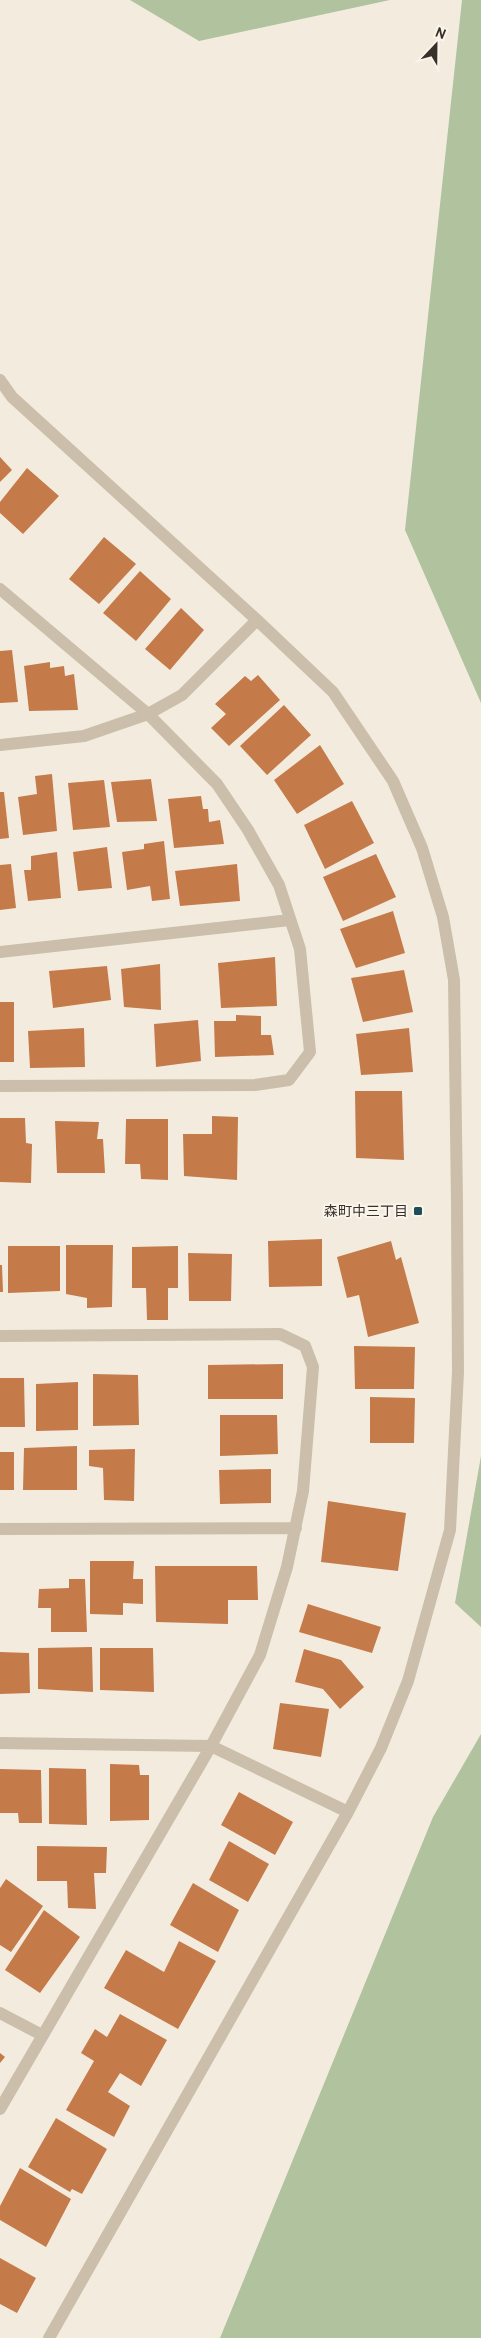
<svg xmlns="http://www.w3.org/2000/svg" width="481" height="2338" viewBox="0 0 481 2338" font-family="Overpass,'Noto Sans JP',sans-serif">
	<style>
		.green { fill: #b1c29e }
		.building { fill: #c57a4a }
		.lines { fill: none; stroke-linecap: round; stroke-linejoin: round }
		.minor { stroke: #cbbeaa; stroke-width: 12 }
		.poi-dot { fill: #1f4d5a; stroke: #faf5eb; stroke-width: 2 }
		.labels { text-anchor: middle; stroke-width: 4; stroke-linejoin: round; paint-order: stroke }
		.poi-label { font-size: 14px; fill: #38302a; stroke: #faf5eb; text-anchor: end }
	</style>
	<rect width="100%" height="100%" fill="#f3ecde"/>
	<path class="green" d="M130,0H390L199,41Z
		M462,0H481V703L405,530Z
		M481,1456V1627L455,1603Z
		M481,1734V2338H220L433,1817Z"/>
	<path class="building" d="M0,457L12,470L0,482Z
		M27,468L59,496L23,534L0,513V502Z
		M104,537L136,564L99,604L69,579Z
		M140,571L171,599L136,641L103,613Z
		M181,608L204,630L170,670L145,649Z
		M12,650L18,702L0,703V651Z
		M50,662V668L64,666L65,676L74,674L78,710L29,711L24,666Z
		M258,675L280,700L229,746L211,728L226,714L215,704L245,676L251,681Z
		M284,705L311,735L267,775L240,746Z
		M320,745L344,784L297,814L274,780Z
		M52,774L57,831L23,835L18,797L37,794L35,776Z
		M151,779L157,821L117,822L111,782Z
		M104,780L110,827L73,830L68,783Z
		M0,792H4L9,838L0,839Z
		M201,796L203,809H208L209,822L220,820L224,844L174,848L168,799Z
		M352,801L374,843L325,869L304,825Z
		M164,841L170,899L152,901L150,886L127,890L122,852L144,849V844Z
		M107,847L112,888L78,891L73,852Z
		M57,852L61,898L28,901L24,870H31V856Z
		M376,854L396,897L343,921L323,877Z
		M11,864L16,908L0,910V865Z
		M237,864L240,901L180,906L175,871Z
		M393,911L405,953L356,968L340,929Z
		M275,957L277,1006L221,1008L218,963Z
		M160,964L161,1010L124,1007L121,969Z
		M107,966L111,1000L53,1008L49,971Z
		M404,970L413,1012L363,1022L351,978Z
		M0,1002H14V1062H0Z
		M236,1015L261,1016V1035H271L274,1055L215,1057L214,1021H236Z
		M198,1020L201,1061L156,1067L154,1024Z
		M84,1028L85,1067L30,1068L28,1031Z
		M409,1028L413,1072L361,1075L356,1034Z
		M355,1091H402L404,1160L356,1158Z
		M212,1116L238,1117L237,1180L184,1176L183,1134H212Z
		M0,1118H25L26,1143L32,1144L31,1183L0,1182Z
		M126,1119H168V1180L141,1179L140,1164H125Z
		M55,1121L99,1122L97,1139H103L105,1173H57Z
		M322,1239V1286L269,1287L268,1241Z
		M391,1241L396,1260L401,1257L419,1323L368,1337L359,1295L347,1298L337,1257Z
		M66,1245H113L112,1307L87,1308V1298L66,1294Z
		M8,1246H60V1291L8,1293Z
		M178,1246V1288H168V1320H147L146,1288H132V1247Z
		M188,1253L232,1254L231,1301H189Z
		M0,1265H2L3,1292H0Z
		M354,1346L415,1347L414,1389H355Z
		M283,1364V1399H208V1365Z
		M93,1374L138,1375L139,1425L93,1426Z
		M0,1378H24L25,1427H0Z
		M78,1382V1430L36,1431V1384Z
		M370,1397L415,1398L414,1443H370Z
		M220,1415H277L278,1454L220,1456Z
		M77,1446V1490H23L24,1448Z
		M135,1449L134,1501L104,1500L103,1468L89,1466V1450Z
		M0,1452H14V1490H0Z
		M271,1469V1503L220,1504L219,1470Z
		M328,1501L406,1513L398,1571L321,1562Z
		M90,1561H134L133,1579H143V1604L123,1603V1615L90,1614Z
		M155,1566H257L258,1600H228V1624L156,1622Z
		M69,1579H85L87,1632H51V1608H38L39,1589L69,1588Z
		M308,1604L381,1627L372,1653L299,1632Z
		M92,1647L93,1692L38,1689V1648Z
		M100,1648H153L154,1692L100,1690Z
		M304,1649L341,1660L364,1687L340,1709L323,1689L295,1682Z
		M0,1652L29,1653L30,1693L0,1694Z
		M280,1703L329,1709L321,1757L273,1749Z
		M110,1764L139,1765L140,1775H149V1820L110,1821Z
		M49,1768L86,1769L87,1825L49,1824Z
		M0,1769L41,1770L42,1823H19L18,1813H0Z
		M239,1792L293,1822L275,1855L221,1825Z
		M229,1841L269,1864L248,1902L209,1880Z
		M37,1846L107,1847L106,1873H94L96,1909L68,1908L67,1881H37Z
		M6,1879L43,1906L11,1952L0,1945V1888Z
		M193,1883L239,1910L218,1952L170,1925Z
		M44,1910L80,1937L40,1993L5,1970Z
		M179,1941L216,1961L178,2029L104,1988L126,1950L164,1972Z
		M120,2014L167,2040L141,2086L120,2073L108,2092L130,2106L114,2137L66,2110L94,2061L81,2053L95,2029L107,2037Z
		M0,2053L5,2057L0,2063Z
		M56,2118L107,2149L82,2194L72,2189L70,2192L28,2167Z
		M20,2168L71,2199L46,2247L0,2220V2206Z
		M0,2258L36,2278L17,2313L0,2304Z"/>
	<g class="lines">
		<path class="minor" d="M0,380L12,397L257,620L333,692L393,781L422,848L443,917L454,980L457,1204L458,1372L450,1530L408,1681L381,1748L348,1812L49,2338
			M0,589L148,714L217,784L248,830L279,885L300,949L310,1052L289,1080L255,1085L0,1086
			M0,745L84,736L148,714L182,695L257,620
			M0,952L290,920
			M0,1336L280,1334L305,1346L313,1367L303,1491L287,1567L260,1655L211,1746L0,2109
			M0,1529L296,1528
			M0,1743L211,1746L348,1812
			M0,2013L42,2035"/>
	</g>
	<rect class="poi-dot" x="413" y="1206" width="10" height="10" rx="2.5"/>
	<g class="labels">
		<g class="poi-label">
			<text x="408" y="1216">森町中三丁目</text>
		</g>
	</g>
	<g transform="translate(436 45) rotate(22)" stroke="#faf5eb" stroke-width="4" paint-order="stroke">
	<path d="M0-4L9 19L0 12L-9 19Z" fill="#38302a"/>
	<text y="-8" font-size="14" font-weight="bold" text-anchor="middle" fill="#38302a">N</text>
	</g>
</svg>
